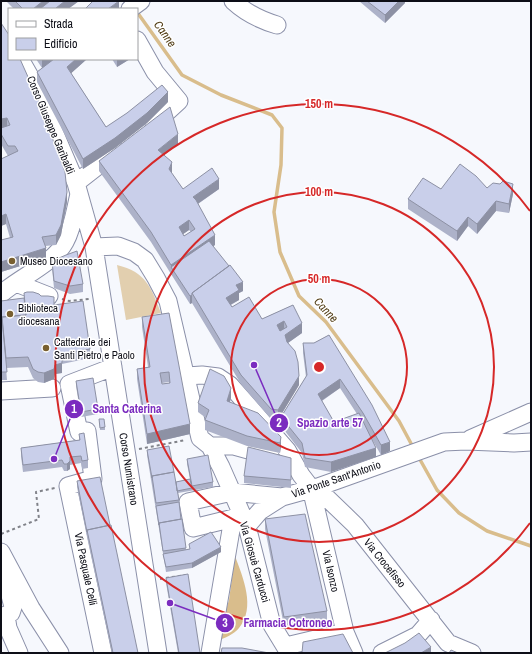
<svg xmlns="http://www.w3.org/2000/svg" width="532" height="654" viewBox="0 0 532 654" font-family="'Archivo Narrow',sans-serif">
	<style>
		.green { fill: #e2cfaf }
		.water { fill: #d9bd8c }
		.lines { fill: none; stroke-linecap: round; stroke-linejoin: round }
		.stream { stroke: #d9bd8c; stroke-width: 3.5 }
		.minor-casing { stroke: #8b90a9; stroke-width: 19 }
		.path { stroke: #808289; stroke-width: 2; stroke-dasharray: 3 3; stroke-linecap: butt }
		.minor { stroke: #fff; stroke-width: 17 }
		.wall { fill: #adb2c9; fill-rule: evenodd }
		.shaded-wall { fill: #8d91a4 }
		.building { fill: #c9cfea; stroke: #8d91a4; fill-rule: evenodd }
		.ring { fill: none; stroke: #d62828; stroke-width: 2 }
		.poi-dot { fill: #785f30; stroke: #fff; stroke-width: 1.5 }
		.labels { text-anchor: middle; stroke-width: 3; stroke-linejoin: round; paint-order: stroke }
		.street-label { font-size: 11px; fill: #0d0e17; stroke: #fff }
		.poi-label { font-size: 11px; fill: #0d0e17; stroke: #fff; text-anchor: start }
		.water-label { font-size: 12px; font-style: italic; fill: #533f18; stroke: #fff }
		.centre { fill: #d62828; stroke: #fff; stroke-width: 2 }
		.ring-label { font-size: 12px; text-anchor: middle; font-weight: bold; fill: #d62828; stroke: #fff; stroke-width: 3; stroke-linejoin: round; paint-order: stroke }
		.leader { fill: none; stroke: #7b2cbf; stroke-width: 1.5 }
		.callout-dot { fill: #7b2cbf; stroke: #fff; stroke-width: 1.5 }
		.mark-label { font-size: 12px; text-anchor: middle; font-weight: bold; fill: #fff }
		.callout-label { font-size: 12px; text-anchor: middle; font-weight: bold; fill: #7b2cbf; stroke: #fff; stroke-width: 3; stroke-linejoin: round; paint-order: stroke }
	</style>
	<rect width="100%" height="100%" fill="#f6f8fd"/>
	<path class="green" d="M117,265C146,272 151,287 161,313L126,320Z"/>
	<path class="water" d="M235,556C243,578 256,607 239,628C234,634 225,638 217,641L229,600Z"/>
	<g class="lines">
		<path class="stream" d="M137,12L182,75L221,95L272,115L282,128L281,165L274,212L280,252L299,296L326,322L399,421L414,449
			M418,456L437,490L459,513L487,531L531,546"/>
		<defs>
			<path id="minor" d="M233,1C246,13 260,20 277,25
				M130,9L141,1
				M137,40L155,72L179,101L154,124
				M20,59L32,80L76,183L94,247L158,653
				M76,183L117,151
				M94,247L118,246L134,252L145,260L156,278L168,301L200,438L210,446L221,467L247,526L272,625L289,653
				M16,283L49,296
				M1,294C20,277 53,264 65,242C73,228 75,210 79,194
				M187,376L202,375L218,377L230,385L287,450L301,475L311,488L345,632L354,653
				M1,391L52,388
				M470,439L531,412
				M210,446H234L270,456
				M318,487L325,496L355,525L448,643
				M242,516L193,528L188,502L232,492L282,497
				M247,526L260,511L282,497L318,487L444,442L466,441L514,443L531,442
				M1,552L31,608L60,653
				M6,615L8,628L19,653
				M1,618L11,613L13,607L4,572
				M448,643L472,653
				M286,646L345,632
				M103,653L68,486L93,479L87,431L79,432L69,384L113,367
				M210,653L233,518
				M382,653L418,635L431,620"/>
		</defs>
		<use href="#minor" class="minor-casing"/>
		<path class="path" d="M62,299L69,301L89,299
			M139,449L186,440
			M1,534L39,519L36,492L55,488
			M160,579L185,575"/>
		<use href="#minor" class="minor"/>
	</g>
	<path class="wall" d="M6,1H79L68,9H14Z
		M359,1H405V3L385,23Z
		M1,23L67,202L61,235L56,245L45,246L46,258L1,272V240L10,238L6,224L1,226L8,156L1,144Z
		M36,59H87L71,73L106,127L168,102L147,123L115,148L83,169L37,82V72L42,68Z
		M112,59H130L117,67Z
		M178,144L164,155L172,172L171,173L183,189H219L198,204L215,245L213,246L243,291L239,293V300L231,305L232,307L262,319L293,305L302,333L288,343L299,385L278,420L271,419L241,384L192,303L190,304L171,274L151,242L99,171V161ZM189,230L191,232L184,236L183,234Z
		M487,188L513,194L509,213L496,211L477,234L468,226L457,241L408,209V199L441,189Z
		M52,261L83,284V292L70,294L54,288L52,268Z
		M24,293L41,296L54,305L90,349V358L62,364V373L55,374L54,379L44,383L38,382L33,378L28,367L6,368L7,380H1V301L24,298Z
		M169,313L190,434L147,444L137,379V369L148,367L142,327V317ZM169,382V383L162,384V383Z
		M329,335L390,451L381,455L370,436L376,457L331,472L305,467L302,453L281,426V417L306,377L303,353V343H314ZM340,388L357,414L334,422L322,401Z
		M76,381L98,409V414L81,417L76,386Z
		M231,398L230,402L281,437L280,453L247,446L205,430V420L206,418L198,412V403Z
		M99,419L105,427V430H100Z
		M79,434L88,460V468L82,469L81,463L70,465V469L67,471H64L62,467L23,472L21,456V448L79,440Z
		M147,450L176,482L190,479L187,464V459L213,482V487L178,493L186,550L190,549L189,544L221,552L192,568L166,572L147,455Z
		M291,458V488L244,483V476Z
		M77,481L138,653H112L87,537L77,487Z
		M265,519L327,611V621L284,626L265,529Z
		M166,578L200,653H178L166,583Z"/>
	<path class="shaded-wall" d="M43,1H54L45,9H33Z
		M65,1H79L68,9H56V8Z
		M119,1V9H108Z
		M399,1H405V3L385,23V15Z
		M43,59H56L42,69V60Z
		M76,59H87L67,77V67Z
		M117,59H130L117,67Z
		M168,92V102L147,123L115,148L83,169V159Z
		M7,118V128L1,129V119Z
		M178,134V144L158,160V150Z
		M172,162V172L169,179V169Z
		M219,179V189L193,207V197Z
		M513,184V194L509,213V204Z
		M67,192V202L61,235L56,245V235Z
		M496,201V211L477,234V224Z
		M6,214V224L1,226V216Z
		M468,217V226L457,241V231Z
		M189,220V230L179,237V227Z
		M215,235V245L174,272L171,267V265Z
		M46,248V258L1,272V262Z
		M243,282V291L239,293V300L226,307V298L236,285Z
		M192,295V303L190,304V296Z
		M284,321V331L277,335V325Z
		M302,323V333L285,345V335Z
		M62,363V373L55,374L54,379L44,383V373L55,365Z
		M299,376V385L278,420V410Z
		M340,379V388L318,403V394Z
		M231,388V398L227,411V401Z
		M190,424V434L147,444V434Z
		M281,437V447L280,453V443Z
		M390,442V451L381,455V445Z
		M376,448V457L331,472V462Z
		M70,457V469L67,471V464Z
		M221,547V552L192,568V563Z
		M431,647V652L429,653H421Z"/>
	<path class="building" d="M15,1H43L33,9H23Z
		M50,1H65L56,8L57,9H40Z
		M93,1H119L108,9H85Z
		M367,1H399L385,15Z
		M1,23L9,35V59H20L37,97L65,172L67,192L61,225L56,235L42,237L46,248L1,262V240L13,237L6,214L1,216V159L18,151L15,146H8L1,134V128L10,125L7,118L1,119Z
		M54,59H76L67,67L106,127L127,113L162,85L168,92L147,113L115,138L83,159L37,72Z
		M170,107L178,134L158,150L172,162L169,169L183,189L212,168L219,179L193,197L196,200L215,235L171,265L151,232L99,161ZM189,220L195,229L184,236L179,227Z
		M460,164L476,176L487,188L493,183L500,184L503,181L513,184L509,204L496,201L477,224L468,217L457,231L408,199L423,178L441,189Z
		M209,241L229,266L192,293V295L190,296L171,267Z
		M77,251L83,284L70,286L54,281L52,261L66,255Z
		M230,265L243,282L236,285L239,290L226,298L232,307L249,297L262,319L293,305L302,323L285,335L287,342L295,351L298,362L299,376L278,410L271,409L241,375L192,293ZM284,321L287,327L280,331L277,325Z
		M27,292H33L39,294L41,296H48L54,297V305L83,301L90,349L62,354V363L55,365L54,369L44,373L38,372L33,369L28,357L6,358L2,317L26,315L24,293Z
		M24,298L26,315L2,317V319L1,320V301Z
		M169,313L190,424L147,434L137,369L150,367L142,317ZM169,372L170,383L162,384L160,373Z
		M2,319L7,372H1V320Z
		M329,335L372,405L390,442L381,445L363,413L340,379L318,394L334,422L359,413L376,448L331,462L305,458L302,443L281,417L307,375L303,343H314Z
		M210,369L224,376L231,388L227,401L258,413L281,437L280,443L247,436L205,420L209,410L198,403Z
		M93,378L98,409L81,412L76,381Z
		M99,419H104L105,427L100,428Z
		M84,433L88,460L82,461L81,456L70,457V461L67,464H64L62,460L23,465L21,448L80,440L79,434Z
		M169,446L174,472L152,476V478L147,450Z
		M248,447L291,458V480L244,476Z
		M208,455L213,482L192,486L187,459Z
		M174,472L179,500L156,503L152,476Z
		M100,477L110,525L87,530V532L77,481Z
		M190,479L192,488L177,491L176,482Z
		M179,502L181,519L159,523V525L156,506Z
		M305,514L327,611L284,617L265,519Z
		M182,519L186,548L163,551L159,523Z
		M111,525L138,653H113L87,530Z
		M211,532L221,547L192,563L166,567L163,554L190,549L189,544Z
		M188,574L200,653H179L166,578Z
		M419,633L431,647L421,653H385L405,643Z
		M343,634L353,653H302L303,642Z
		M222,648H242L269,653H221Z
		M451,650L458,653H449Z"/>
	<g class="ring">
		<circle cx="319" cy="367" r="88"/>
		<circle cx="319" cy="367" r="175"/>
		<path d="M530 523A263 263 0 1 1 530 211"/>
	</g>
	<g class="poi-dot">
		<circle cx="12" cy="261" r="4"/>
		<circle cx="10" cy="314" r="4"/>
		<circle cx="46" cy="348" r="4"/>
	</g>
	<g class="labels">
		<g class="street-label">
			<text transform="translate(51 125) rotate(67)" y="4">Corso Giuseppe Garibaldi</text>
			<text transform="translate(129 469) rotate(81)" y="4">Corso Numistrano</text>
			<text transform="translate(336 479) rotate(-19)" y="4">Via Ponte Sant'Antonio</text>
			<text transform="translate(255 562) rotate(74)" y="4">Via Giosuè Carducci</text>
			<text transform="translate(385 563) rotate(51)" y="4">Via Crocefisso</text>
			<text transform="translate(86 569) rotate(78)" y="4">Via Pasquale Celli</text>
			<text transform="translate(331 571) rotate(77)" y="4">Via Isonzo</text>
		</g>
		<g class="poi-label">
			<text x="20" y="265">Museo Diocesano</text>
			<text x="18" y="312">Biblioteca<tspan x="18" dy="13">diocesana</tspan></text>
			<text x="54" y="346">Cattedrale dei<tspan x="54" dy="13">Santi Pietro e Paolo</tspan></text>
		</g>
		<g class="water-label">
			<text transform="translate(165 34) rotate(54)" y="4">Canne</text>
			<text transform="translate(326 310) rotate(47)" y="4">Canne</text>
		</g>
	</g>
	<circle cx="319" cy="367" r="6" class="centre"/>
	<g class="ring-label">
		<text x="319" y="108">150 m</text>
		<text x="319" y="196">100 m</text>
		<text x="319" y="283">50 m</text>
	</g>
	<path class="leader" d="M54 459L74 409M254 365L279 423M170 603L225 623"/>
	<g class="callout-dot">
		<circle cx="54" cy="459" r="4"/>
		<circle cx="254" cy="365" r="4"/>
		<circle cx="170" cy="603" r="4"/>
		<circle cx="74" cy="409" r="10"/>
		<circle cx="279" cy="423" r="10"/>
		<circle cx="225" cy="623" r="10"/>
	</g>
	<g class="mark-label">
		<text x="74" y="413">1</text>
		<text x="279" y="427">2</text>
		<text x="225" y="627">3</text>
	</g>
	<g class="callout-label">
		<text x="127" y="413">Santa Caterina</text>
		<text x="330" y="427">Spazio arte 57</text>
		<text x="288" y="627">Farmacia Cotroneo</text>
	</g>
	<rect width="532" height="654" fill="none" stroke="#0d0e17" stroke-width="4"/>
	<rect x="8" y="8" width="130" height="52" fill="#ffffff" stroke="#9e9fa2"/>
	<rect x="16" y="21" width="20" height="6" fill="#ffffff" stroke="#9e9fa2"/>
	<text x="44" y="28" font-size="12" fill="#0d0e17">Strada</text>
	<rect x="16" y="38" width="20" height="12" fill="#c9cfea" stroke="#9e9fa2"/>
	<text x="44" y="48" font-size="12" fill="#0d0e17">Edificio</text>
</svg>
